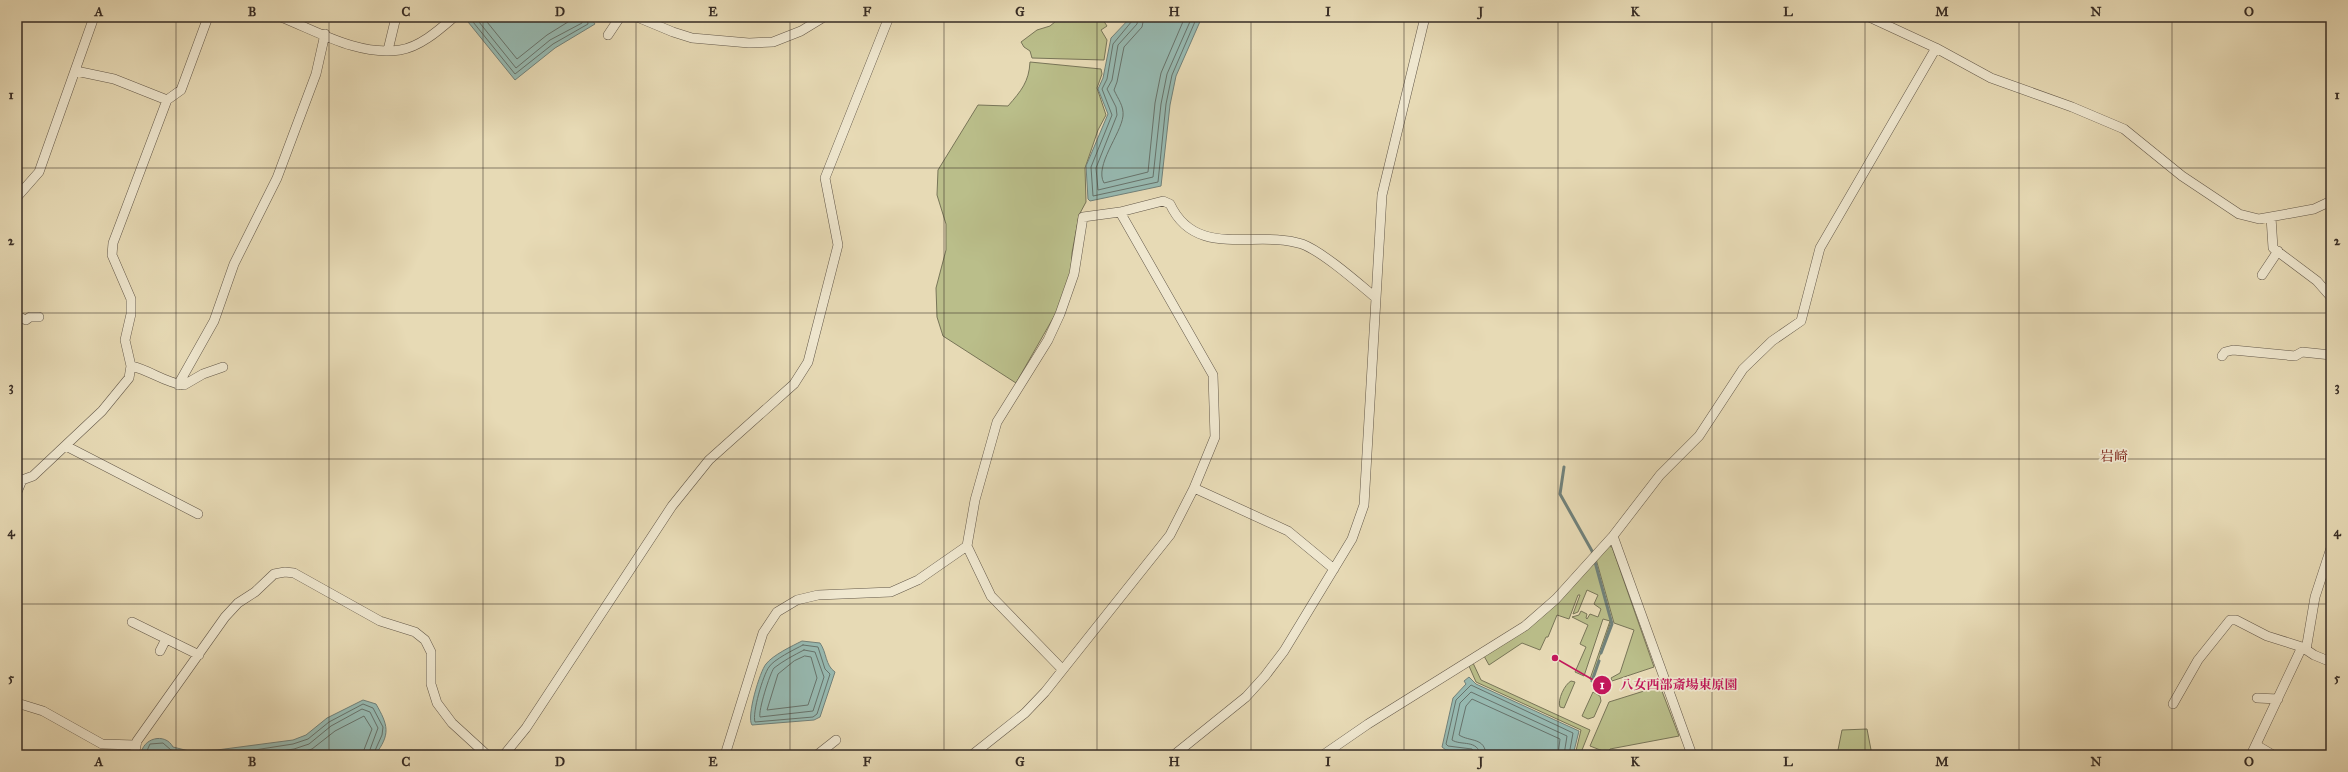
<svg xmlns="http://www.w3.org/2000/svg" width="2348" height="772" viewBox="0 0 2348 772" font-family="'IM FELL Great Primer','Noto Serif JP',serif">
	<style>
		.green { fill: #babe8a; stroke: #787558 }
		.water { fill: #97bab2; stroke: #71817a }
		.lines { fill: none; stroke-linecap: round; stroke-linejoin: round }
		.shore { stroke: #67736c; stroke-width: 1 }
		.stream { stroke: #71817a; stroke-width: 3 }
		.minor-casing { stroke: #635849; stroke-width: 10 }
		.minor { stroke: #efe7cf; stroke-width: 9 }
		.grid { fill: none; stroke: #372c25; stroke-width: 1; stroke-opacity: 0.55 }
		.labels { text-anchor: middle; stroke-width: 3.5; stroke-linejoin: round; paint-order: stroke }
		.quarter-label { font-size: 14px; fill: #7a1f14; stroke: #efe7cf }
		.leader { fill: none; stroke: #c2185b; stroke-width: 1.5 }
		.callout-dot { fill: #c2185b; stroke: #efe7cf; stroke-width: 1.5 }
		.mark-label { font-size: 12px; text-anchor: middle; font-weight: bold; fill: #fff }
		.callout-label { font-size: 13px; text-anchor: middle; font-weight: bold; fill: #c2185b; stroke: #efe7cf; stroke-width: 3.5; stroke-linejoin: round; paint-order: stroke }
		.neatline { fill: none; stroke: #372c25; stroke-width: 1.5 }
		.grid-label { font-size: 13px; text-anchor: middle; font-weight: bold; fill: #372c25 }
	</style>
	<rect width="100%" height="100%" fill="#e7dab5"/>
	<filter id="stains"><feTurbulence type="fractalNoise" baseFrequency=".005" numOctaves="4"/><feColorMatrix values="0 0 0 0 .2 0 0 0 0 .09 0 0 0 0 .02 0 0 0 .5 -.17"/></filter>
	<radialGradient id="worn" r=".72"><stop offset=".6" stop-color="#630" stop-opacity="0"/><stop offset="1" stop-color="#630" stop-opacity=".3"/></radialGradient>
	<path class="green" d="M1061,17H1094L1095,19L1103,20L1107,26L1101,30L1107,40L1104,60L1032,58L1030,51L1024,47L1021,42L1037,30L1050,26Z
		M1030,62L1101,69L1102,74L1097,88L1106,115L1098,130L1085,168L1086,202L1079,215L1072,253L1071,273L1056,313L1016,383L943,336L937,317L936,288L946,250V224L937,195L938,170L978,105L1008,106C1021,91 1029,82 1030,62Z
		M1608,546L1612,547L1654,667L1612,681L1611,678L1620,673L1634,630L1614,623L1596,559Z
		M1595,561L1611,621L1592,680L1590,679L1610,621L1603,619L1584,676L1575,672L1586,647L1580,644L1588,625L1572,617L1579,615L1581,611L1587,614L1586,618L1587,619L1590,614L1598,617L1601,609L1594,604L1598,595L1587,590L1578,612L1573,614L1580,595H1578L1569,619L1557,615L1548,637H1546L1540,650L1522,643L1489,665L1484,656Z
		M1473,663L1481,680L1590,730L1580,755H1575L1581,730L1476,682L1469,666Z
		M1571,681L1575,682L1564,708L1560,707C1557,700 1565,684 1571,681Z
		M1660,686L1679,736L1610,749L1608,753L1590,746L1609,702Z
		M1593,692L1600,696L1601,701L1594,717L1588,719L1582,716Z
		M1867,729L1872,755H1837L1842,730Z"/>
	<path class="water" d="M464,17H590L595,24L555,48L515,80Z
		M1131,17H1202L1176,76L1170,105L1161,186L1090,201L1088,199L1086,166L1108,114L1098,89L1103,78L1111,38Z
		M802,641L820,643C827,653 825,665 835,672L820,717L814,720L752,725C746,717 760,671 766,664C773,655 792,646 802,641Z
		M1469,677L1476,684L1579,731L1573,755H1484L1446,750L1442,747L1453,698L1466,684L1464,681Z
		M363,700L376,704C388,725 391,734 375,755H141C142,738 165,732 173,747L189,751L217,750L293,740L306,735L327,718Z"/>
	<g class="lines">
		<path class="shore" d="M469,17L515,74L553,44L588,24L587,17
			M475,17L516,68L550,40L582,23V17
			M483,17L517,59L547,35L576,17
			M1133,17L1132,21L1113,44L1107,79L1102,89L1112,115L1091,167L1093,196L1158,182L1166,104L1172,75L1197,17
			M1138,17L1137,24L1118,45L1112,80L1107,89L1116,107L1117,115L1096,168L1098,190L1153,177L1161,104L1167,74L1192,17
			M1144,17L1142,27L1124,47L1117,82L1114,90C1118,99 1124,106 1123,116C1121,134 1094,166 1104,183L1148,172L1155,103L1161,73L1185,17
			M803,645L818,647L825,669L830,674L817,714L813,717L755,722C752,713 763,675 769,667C773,660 795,649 803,645Z
			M804,650L815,652L824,677L813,711L760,717C758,711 770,673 774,668C783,661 794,655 804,650Z
			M805,656L811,657L817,678L808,705L767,710L778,674L794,661Z
			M145,755L150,744L163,743L171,750L189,755L248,751L293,744L308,739L329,722L363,704L373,708L383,727L382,735L373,755
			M256,755L294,749L309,744L331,726L362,709L370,712L378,728L368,755
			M293,755L312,749L335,731L364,716L372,729L362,755
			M1475,755L1472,749L1448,746L1446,744L1456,700L1471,685L1573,733L1569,755
			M1480,755C1478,739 1461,746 1452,740L1460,703L1471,692L1567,736L1564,755
			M1486,755C1485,737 1470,742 1459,735L1466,706L1472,699L1560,739L1558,755"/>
		<path class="stream" d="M1564,467L1560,494L1592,551L1612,624L1601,653
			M1592,681L1599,661"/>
		<defs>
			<path id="minor" d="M281,17C319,32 358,56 400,50C420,47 439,30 454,17
				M637,17L673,32L692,38L749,43L773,42L801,31L824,17
				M1869,17L1936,48L1991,78L2072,107L2124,129L2182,176L2239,214L2259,219L2314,209L2331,201
				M608,35L620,17
				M388,50L396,17
				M76,71L114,79L167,100
				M17,197L39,172L94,17
				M2271,217L2273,248L2317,281L2331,297
				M2262,275L2278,251
				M17,316L26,320L30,317H39
				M2222,356L2225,352L2233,350L2295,356L2302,352L2331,355
				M131,366C150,370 165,383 184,385L203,374L223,367
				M178,385L214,321L234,264L277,178L316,74L325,34
				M66,446L198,514
				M1194,488L1288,531L1334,569
				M17,492L22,480L33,476L102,411L129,378L131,366L125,340L131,314V299L112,255L113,243L167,100L181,90L208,17
				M1613,536L1692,755
				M132,622L199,655
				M2306,650L2315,597L2331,548
				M160,651L166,639
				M1062,669L991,596L967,546L975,500L997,422L1048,340L1060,314L1074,274L1083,217L1120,212L1163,201L1170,204C1196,260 1256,229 1302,244C1323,252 1358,283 1376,298
				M2257,698L2278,699
				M17,703L43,711L102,744L135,745
				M2173,704L2198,660L2230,620H2236L2267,636L2302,647L2314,655L2331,662
				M2256,745L2273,755
				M134,755L137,741L225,617L238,603L255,592L274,574L285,572L294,573L380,621L415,632L425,640L431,652V684L437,703L452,723L487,755
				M504,755L526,728L672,506L709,460L794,384L808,362L838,245L825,178L889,17
				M725,755L763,633L777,612L797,600L818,595L891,592L918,580L967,546
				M817,755L836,740
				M972,755L1025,713L1045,692L1170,535L1194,488L1215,437L1213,375L1120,212
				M1174,755L1246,697L1265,676L1284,651L1352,539L1364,505L1382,195L1425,17
				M1323,755L1368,724L1525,626L1556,599L1613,536L1660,475L1699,436L1743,369L1772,341L1801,321L1820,248L1936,48
				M2251,755L2302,647"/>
		</defs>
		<use href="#minor" class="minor-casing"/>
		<use href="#minor" class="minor"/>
	</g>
	<path class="grid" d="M176,17V755M329,17V755M483,17V755M636,17V755M790,17V755M944,17V755M1097,17V755M1251,17V755M1404,17V755M1558,17V755M1712,17V755M1865,17V755M2019,17V755M2172,17V755M17,168H2331M17,313H2331M17,459H2331M17,604H2331"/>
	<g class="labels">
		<g class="quarter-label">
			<text x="2114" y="461">岩崎</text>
		</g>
	</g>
	<path class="leader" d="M1555 658L1602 685"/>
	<g class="callout-dot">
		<circle cx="1555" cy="658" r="4"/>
		<circle cx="1602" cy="685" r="10"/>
	</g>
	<g class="mark-label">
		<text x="1602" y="689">1</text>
	</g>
	<g class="callout-label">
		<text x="1679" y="689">八女西部斎場東原園</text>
	</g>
	<rect width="2348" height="772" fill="none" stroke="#e7dab5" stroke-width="44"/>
	<rect x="22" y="22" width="2304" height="728" class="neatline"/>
	<g class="grid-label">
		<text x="99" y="16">A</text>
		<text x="252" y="16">B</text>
		<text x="406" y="16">C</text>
		<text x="560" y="16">D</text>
		<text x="713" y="16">E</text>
		<text x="867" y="16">F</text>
		<text x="1020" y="16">G</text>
		<text x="1174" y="16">H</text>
		<text x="1328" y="16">I</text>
		<text x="1481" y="16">J</text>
		<text x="1635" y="16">K</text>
		<text x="1788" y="16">L</text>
		<text x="1942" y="16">M</text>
		<text x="2096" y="16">N</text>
		<text x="2249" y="16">O</text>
		<text x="11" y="99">1</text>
		<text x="2337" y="99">1</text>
		<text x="11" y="245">2</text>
		<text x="2337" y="245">2</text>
		<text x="11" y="391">3</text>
		<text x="2337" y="391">3</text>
		<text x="11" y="536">4</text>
		<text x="2337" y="536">4</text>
		<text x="11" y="682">5</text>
		<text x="2337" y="682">5</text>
		<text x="99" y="766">A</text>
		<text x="252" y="766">B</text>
		<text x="406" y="766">C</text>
		<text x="560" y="766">D</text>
		<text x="713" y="766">E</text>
		<text x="867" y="766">F</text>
		<text x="1020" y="766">G</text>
		<text x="1174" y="766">H</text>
		<text x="1328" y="766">I</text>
		<text x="1481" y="766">J</text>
		<text x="1635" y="766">K</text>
		<text x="1788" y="766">L</text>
		<text x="1942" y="766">M</text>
		<text x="2096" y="766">N</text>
		<text x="2249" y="766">O</text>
	</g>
	<rect width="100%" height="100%" filter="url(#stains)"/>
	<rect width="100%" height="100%" fill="url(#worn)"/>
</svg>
